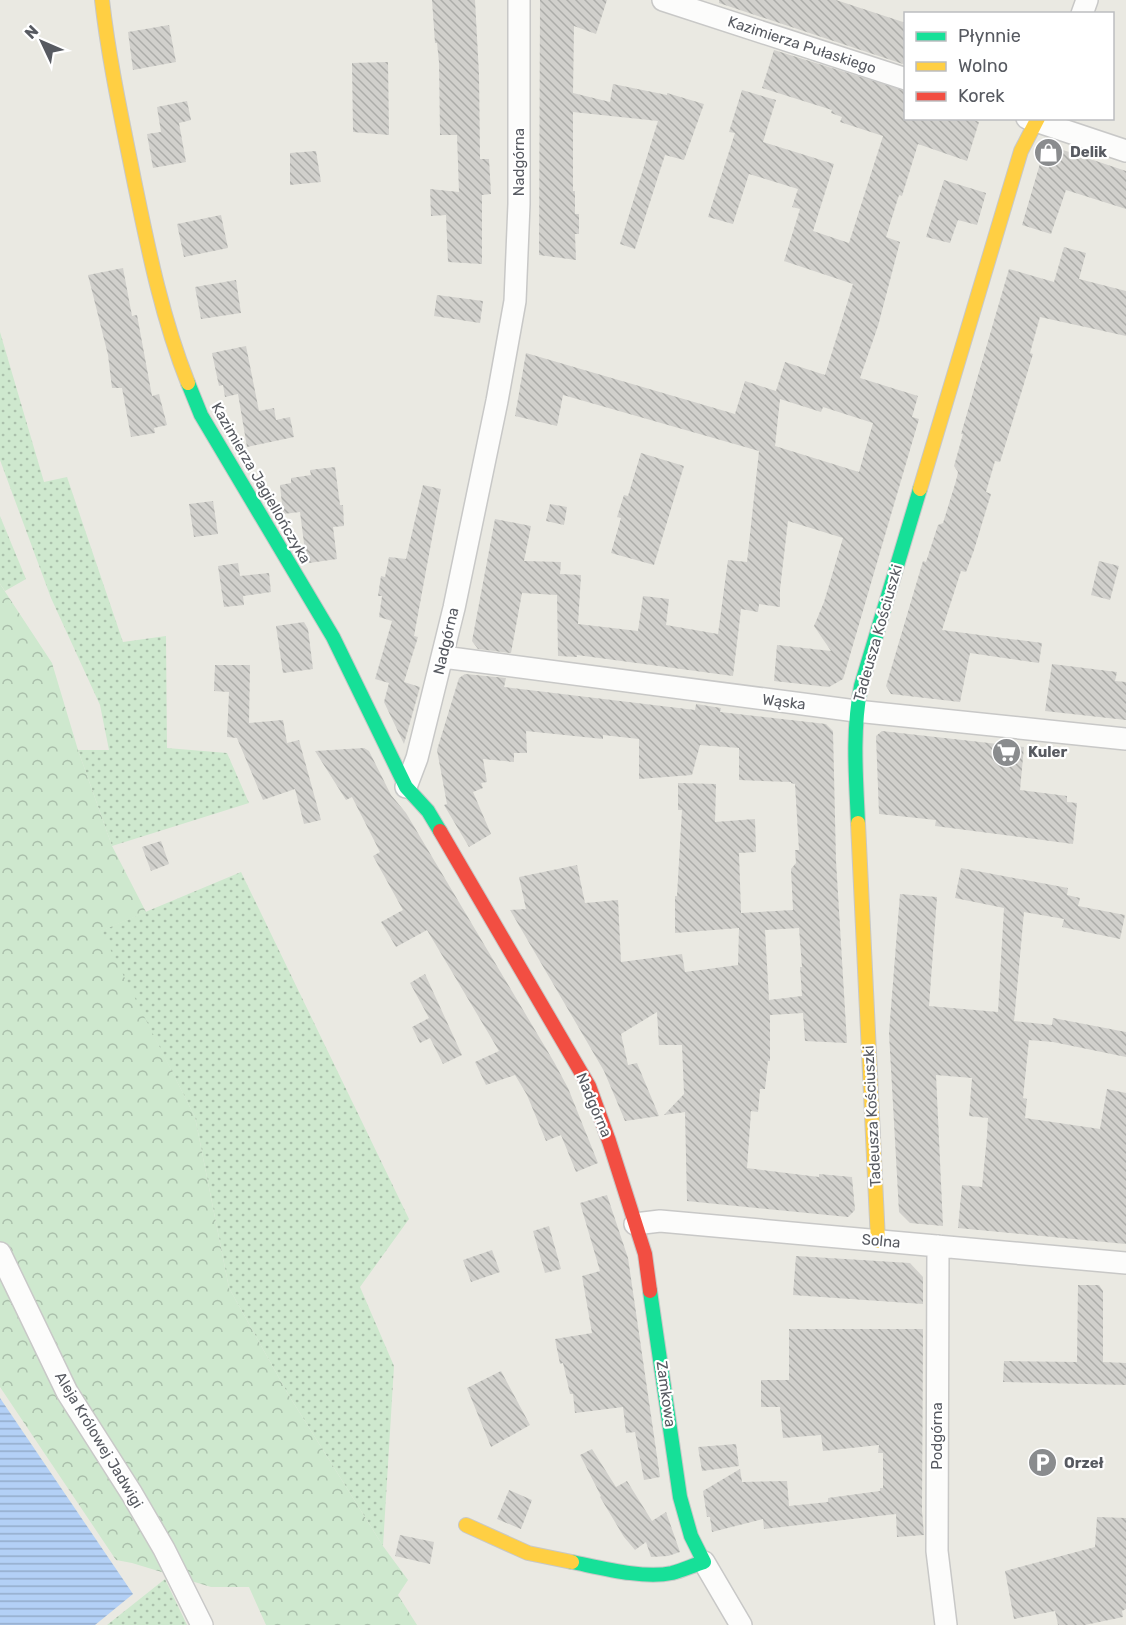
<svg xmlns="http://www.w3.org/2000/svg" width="1126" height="1625" viewBox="0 0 1126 1625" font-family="Rubik,sans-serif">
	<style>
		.green { fill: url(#green-dots) }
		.forest { fill: url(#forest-crowns) }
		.water { fill: url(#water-rules) }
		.building { fill: url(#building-back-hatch); fill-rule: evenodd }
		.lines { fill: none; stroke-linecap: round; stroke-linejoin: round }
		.street-casing { stroke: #c8c8c7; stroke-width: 24 }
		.fast-casing { stroke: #c8c8c7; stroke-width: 16 }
		.slow-casing { stroke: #c8c8c7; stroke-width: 16 }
		.jam-casing { stroke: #c8c8c7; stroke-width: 16 }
		.street { stroke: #fcfcfb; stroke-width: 21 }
		.fast { stroke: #16e098; stroke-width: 14 }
		.slow { stroke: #ffcf43; stroke-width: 14 }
		.jam { stroke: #f24e42; stroke-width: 14 }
		.labels { text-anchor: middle; stroke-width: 4.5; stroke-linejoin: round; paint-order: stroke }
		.street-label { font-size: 15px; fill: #575a61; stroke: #fff }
		.poi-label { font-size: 15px; font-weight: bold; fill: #575a61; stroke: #fff; text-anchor: start }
	</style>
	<defs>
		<pattern id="green-dots" width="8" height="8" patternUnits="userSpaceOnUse" patternTransform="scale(1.5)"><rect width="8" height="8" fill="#cee8ce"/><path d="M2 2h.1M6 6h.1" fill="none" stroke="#aabfab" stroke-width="1.8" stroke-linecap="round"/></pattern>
		<pattern id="forest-crowns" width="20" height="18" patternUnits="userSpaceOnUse" patternTransform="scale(1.5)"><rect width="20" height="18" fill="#cee8ce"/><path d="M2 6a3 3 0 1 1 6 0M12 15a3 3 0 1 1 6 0" fill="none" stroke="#aabfab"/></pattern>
		<pattern id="water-rules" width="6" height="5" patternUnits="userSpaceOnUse" patternTransform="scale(1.5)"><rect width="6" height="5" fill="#b3d0f6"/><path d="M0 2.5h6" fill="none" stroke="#94accb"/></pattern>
		<pattern id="building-back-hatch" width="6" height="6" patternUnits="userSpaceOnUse" patternTransform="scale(1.5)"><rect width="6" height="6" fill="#d1d0cc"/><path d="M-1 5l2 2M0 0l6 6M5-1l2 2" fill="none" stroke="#acaca9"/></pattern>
	</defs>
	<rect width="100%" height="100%" fill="#eae9e2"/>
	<path class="green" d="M0,332L44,482L67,477L123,642L166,636L167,748L227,753L249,803L112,846L78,750H109L100,705L51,598L0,460Z
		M0,516L26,579L5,591L0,584Z
		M241,872L409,1219L360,1287L394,1366L383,1546L288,1394L229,1288L195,1117L100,931Z
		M165,1579L187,1625H107Z"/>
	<path class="forest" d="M0,584L52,663L78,750L112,846L146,912L101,931L195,1117L229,1288L288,1394L383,1546L408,1580L398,1595L417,1625H266L249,1587H211L132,1563L116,1560L0,1387Z"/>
	<path class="water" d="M0,1398L133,1594L95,1625H0Z"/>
	<path class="building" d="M432,0H475L479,75L480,159H489L491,194L482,195V264L448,262L446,215L431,216L430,189L459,192L457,135H440L439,62L437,43H435Z
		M540,0H607L596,34L574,26L573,93L610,102L613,84L667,95V93L704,104L684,160L665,155L635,249L620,244L658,121L573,112V191H575V214H579V234H575L576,260L539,255Z
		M719,0H836L906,23V65L719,3Z
		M169,25L176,62L133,70L128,32Z
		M774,50L906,91V118H968L979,122L967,161L918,144L902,196L899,195L886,237L900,242L878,326L860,378L918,396L912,417L919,419L843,679L829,687L774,681L777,645L831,651L814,626L824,602L843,538L788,521L780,589V607L759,604L758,612L741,609L733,676L577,655V657L558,656L557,595L522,593L511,653L478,649L472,641L495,519L531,526L524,561L561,562L560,574L581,575L578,624L638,631L643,596L669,599L666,625L718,634L728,560L747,562L759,451L563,395L557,426L515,416L526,353L735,414L745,381L776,391L785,362L825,375L853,284L784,261L800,209L792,207L798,189L749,174L733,224L708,217L735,133L729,132L742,90L776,100L763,142L834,164L813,231L849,243L883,136L840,122L842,117L831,113L832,110L762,88ZM780,399L821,412L823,407L873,423L859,472L775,446Z
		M388,62L389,135L353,132L352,63Z
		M187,101L191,120L179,123L186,162L153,168L147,134L161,132L157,107Z
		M1051,146L1126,171V209L1066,190L1051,234L1022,225L1044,150Z
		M316,151L321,182L290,185V153Z
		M944,180L986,193L977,225L958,220L950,243L926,237Z
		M221,215L228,248L184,257L177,224Z
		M1064,247L1086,253L1079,279L1126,291V336L1040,317L1030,353L1033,354L1009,433L1000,462L995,461L986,492L991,494L974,550L966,572L961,571L942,630L1042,643L1039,663L970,653L960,702L891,694L886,686L923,561L926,562L938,525L943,523L956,481L958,472L954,466L963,434H961L1009,269L1054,282Z
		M123,268L132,316L137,315L152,396L159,394L167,425L154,428L155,433L131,437L122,388H112L108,355L88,275Z
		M236,280L241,313L201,319L195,287Z
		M437,295L483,301L480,323L434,316Z
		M246,346L259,411L274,408L276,420L290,417L294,437L247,447L238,394L225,397L223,385L219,386L212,353Z
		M641,453L684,466L654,565L611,553L621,518L617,517L624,495L628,496Z
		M335,467L340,505H343L344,526L333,527L337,559L309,563L306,559L300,512L283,514L280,485L291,483V478L311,475L310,470Z
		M423,485L441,489L414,636L418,637L404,682L420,687L404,744L384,702L389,683L375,679L392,621L379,617L382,596H378L381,576L385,577L389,557L406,559Z
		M213,501L218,534L194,537L189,504Z
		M550,504L567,507L564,525L546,521Z
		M1099,561L1119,566L1110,600L1091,595Z
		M238,563L240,576L269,573L271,592L243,596L244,605L224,607L218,566Z
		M304,622L308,629L313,669L283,673L276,626Z
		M1052,664L1117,672L1115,681L1126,682V720L1045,711Z
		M215,665H250L249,723L283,720L287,743L299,740L321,820L304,824L295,789L263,800L237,738L227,737L229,692L214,691Z
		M465,674L506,678L504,687L695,710L696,704L721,708L720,712L826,724L833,731L836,861L847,1043L805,1041L803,1013L770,1015V1061H768L765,1089H760L758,1112L751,1111L747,1168L819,1177V1174L852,1177L855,1210L848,1217L687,1201L685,1112L664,1115L684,1094L682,1045H659L657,1012L621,1034L628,1065L637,1063L659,1116L625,1121L604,1071L510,910L526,909L519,877L577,865L585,903L618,900L621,962L682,954L685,972L738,965L739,928L675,933V896H677L682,810H678V783L716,784L715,822L755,819L756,852L739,853L741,913L793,910L791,869L796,863L795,850H799L795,784L791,783V782L739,780V748L700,745L692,775L639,779V739L603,735V739L526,731L527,753H514V762L483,759L487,782L481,783L483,788L473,792L491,834L469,847L444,805L447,804L437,750L459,678ZM799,928L802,967H800L802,996L769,1000L765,930Z
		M882,731L1024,747L1020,790L1067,796V802L1077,803L1073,844L935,826L936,820L879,814L876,736Z
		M364,748L369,751L391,795L406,813L554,1062L568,1088L598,1163L576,1172L561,1135L546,1141L527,1095L515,1075L486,1085L475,1062L499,1051L427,930L396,947L381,922L403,910L373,856L380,852L352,797L346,800L315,751Z
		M161,841L169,864L151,871L142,847Z
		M961,868L1068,888L1067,895L1080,898L1078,906L1125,915L1120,939L1062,927L1064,919L1024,912L1014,1021L1052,1025L1053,1018L1126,1032V1057L1053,1042L1029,1040L1023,1098L1027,1099L1025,1118L1100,1129L1107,1089L1126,1093V1244L958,1228L962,1185L982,1187L987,1136L988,1118L969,1116L972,1078L936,1075L943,1226L910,1223L899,1212L889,1033L900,894L937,897L929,1006L998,1012L1004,908L955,898Z
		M425,974L462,1055L443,1064L430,1038L420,1043L412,1027L429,1018L410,983Z
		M607,1195L628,1258L660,1477L644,1480L635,1432L626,1433L623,1407L575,1413L573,1394H570L563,1363L560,1364L555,1339L592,1333L582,1276L600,1271L580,1203Z
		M549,1226L561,1269L545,1273L533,1231Z
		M492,1250L500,1272L471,1282L463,1260Z
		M796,1256L910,1263L923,1277V1304L793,1295Z
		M1078,1285H1099L1103,1291V1362L1126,1363V1385L1003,1382L1004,1361L1077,1362Z
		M789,1329H923L922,1511L924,1535L897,1537L896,1514L764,1529L763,1519L712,1532L710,1517H707L703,1491L740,1469L742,1482L787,1481L789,1506L828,1502V1498L880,1491V1488H883V1453H878L879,1445L823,1451L821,1435L783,1438L780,1407H761V1380H789Z
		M501,1371L530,1425L491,1447L467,1388Z
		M736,1444L739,1466L702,1471L698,1447Z
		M592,1449L616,1487L627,1481L652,1521L666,1512L680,1552L668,1556L651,1557L646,1542L635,1550L624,1537L600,1497L601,1496L580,1455Z
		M509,1490L532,1500L521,1529L497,1519Z
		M1097,1517L1126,1518V1609L1122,1611L1123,1617L1085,1625H1058L1055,1611L1014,1619L1005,1571L1095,1547Z
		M400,1535L434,1542L430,1564L395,1556Z"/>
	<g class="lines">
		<defs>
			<path id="street" d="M663,0L906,79
				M1082,14L1087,0
				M1027,118L1126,151
				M443,657L856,711L1126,739
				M406,787L417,758L454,608L497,401L515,301L519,204V0
				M635,1224L660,1221L1126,1263
				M938,1246L937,1551L946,1625
				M0,1253L67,1392L132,1494L164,1549L202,1625
				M704,1562L741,1625"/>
			<path id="fast" d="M188,383L201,415L333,637L406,787L428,811L440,831
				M858,823C856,777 852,732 861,686L920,489
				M572,1562C602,1568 643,1579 672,1573C683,1570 694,1565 704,1562L691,1536L680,1497L650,1291"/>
			<path id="slow" d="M102,0C109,61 122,120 134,180C148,248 162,318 188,383
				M920,489L1021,151L1038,118
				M858,823L878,1241
				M466,1525L528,1553L572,1562"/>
			<path id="jam" d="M440,831L589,1086L609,1141L645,1254L650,1291"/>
		</defs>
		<use href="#street" class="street-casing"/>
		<use href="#fast" class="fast-casing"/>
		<use href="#slow" class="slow-casing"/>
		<use href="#jam" class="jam-casing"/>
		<use href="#street" class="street"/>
		<use href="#fast" class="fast"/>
		<use href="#slow" class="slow"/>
		<use href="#jam" class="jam"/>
	</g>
	<defs>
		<symbol id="shop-disc" viewBox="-11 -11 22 22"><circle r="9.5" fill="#8a8c8e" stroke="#fff"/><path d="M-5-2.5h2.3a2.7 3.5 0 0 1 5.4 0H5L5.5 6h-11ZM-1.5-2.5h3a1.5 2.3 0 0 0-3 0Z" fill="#fff"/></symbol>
		<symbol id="supermarket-disc" viewBox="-11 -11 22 22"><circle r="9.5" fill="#8a8c8e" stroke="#fff"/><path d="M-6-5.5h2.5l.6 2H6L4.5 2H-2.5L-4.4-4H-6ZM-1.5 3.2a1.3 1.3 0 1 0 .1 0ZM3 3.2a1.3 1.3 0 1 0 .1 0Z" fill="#fff"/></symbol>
		<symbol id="parking-disc" viewBox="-11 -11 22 22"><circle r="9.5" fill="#8a8c8e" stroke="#fff"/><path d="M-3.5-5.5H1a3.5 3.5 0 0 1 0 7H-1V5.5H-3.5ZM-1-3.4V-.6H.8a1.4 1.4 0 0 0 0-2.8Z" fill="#fff"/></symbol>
	</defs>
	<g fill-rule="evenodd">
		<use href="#shop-disc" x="1032" y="136" width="33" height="33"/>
		<use href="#supermarket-disc" x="990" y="736" width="33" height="33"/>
		<use href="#parking-disc" x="1026" y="1446" width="33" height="33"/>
	</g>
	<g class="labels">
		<g class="street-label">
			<text transform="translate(802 45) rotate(18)" y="5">Kazimierza Pułaskiego</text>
			<text transform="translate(519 162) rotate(-90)" y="5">Nadgórna</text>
			<text transform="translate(261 483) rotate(60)" y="5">Kazimierza Jagiellończyka</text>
			<text transform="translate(878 633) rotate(-74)" y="5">Tadeusza Kościuszki</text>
			<text transform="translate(446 641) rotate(-77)" y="5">Nadgórna</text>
			<text transform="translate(784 702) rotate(7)" y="5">Wąska</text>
			<text transform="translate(594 1105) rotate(67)" y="5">Nadgórna</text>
			<text transform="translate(872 1116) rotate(-93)" y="5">Tadeusza Kościuszki</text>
			<text transform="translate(881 1241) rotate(5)" y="5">Solna</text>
			<text transform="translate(666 1394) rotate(82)" y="5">Zamkowa</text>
			<text transform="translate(937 1436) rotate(-90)" y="5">Podgórna</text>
			<text transform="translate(99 1440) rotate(59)" y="5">Aleja Królowej Jadwigi</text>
		</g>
		<g class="poi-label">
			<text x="1070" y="157">Delik</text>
			<text x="1028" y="757">Kuler</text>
			<text x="1064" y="1468">Orzeł</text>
		</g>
	</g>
	<rect x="904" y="12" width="210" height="108" fill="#ffffff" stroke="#bcbdc0" stroke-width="1.5"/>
	<rect x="916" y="32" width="30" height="9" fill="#16e098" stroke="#bcbdc0" stroke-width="1.5"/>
	<text x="958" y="42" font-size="18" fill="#575a61">Płynnie</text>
	<rect x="916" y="62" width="30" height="9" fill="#ffcf43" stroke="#bcbdc0" stroke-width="1.5"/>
	<text x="958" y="72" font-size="18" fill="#575a61">Wolno</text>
	<rect x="916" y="92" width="30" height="9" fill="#f24e42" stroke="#bcbdc0" stroke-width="1.5"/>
	<text x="958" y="102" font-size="18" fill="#575a61">Korek</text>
	<g transform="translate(42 42) rotate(314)" stroke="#ffffff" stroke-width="4.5" paint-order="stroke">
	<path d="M0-4.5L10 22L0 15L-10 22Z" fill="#575a61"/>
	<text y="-9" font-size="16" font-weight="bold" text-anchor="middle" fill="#575a61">N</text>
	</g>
</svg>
